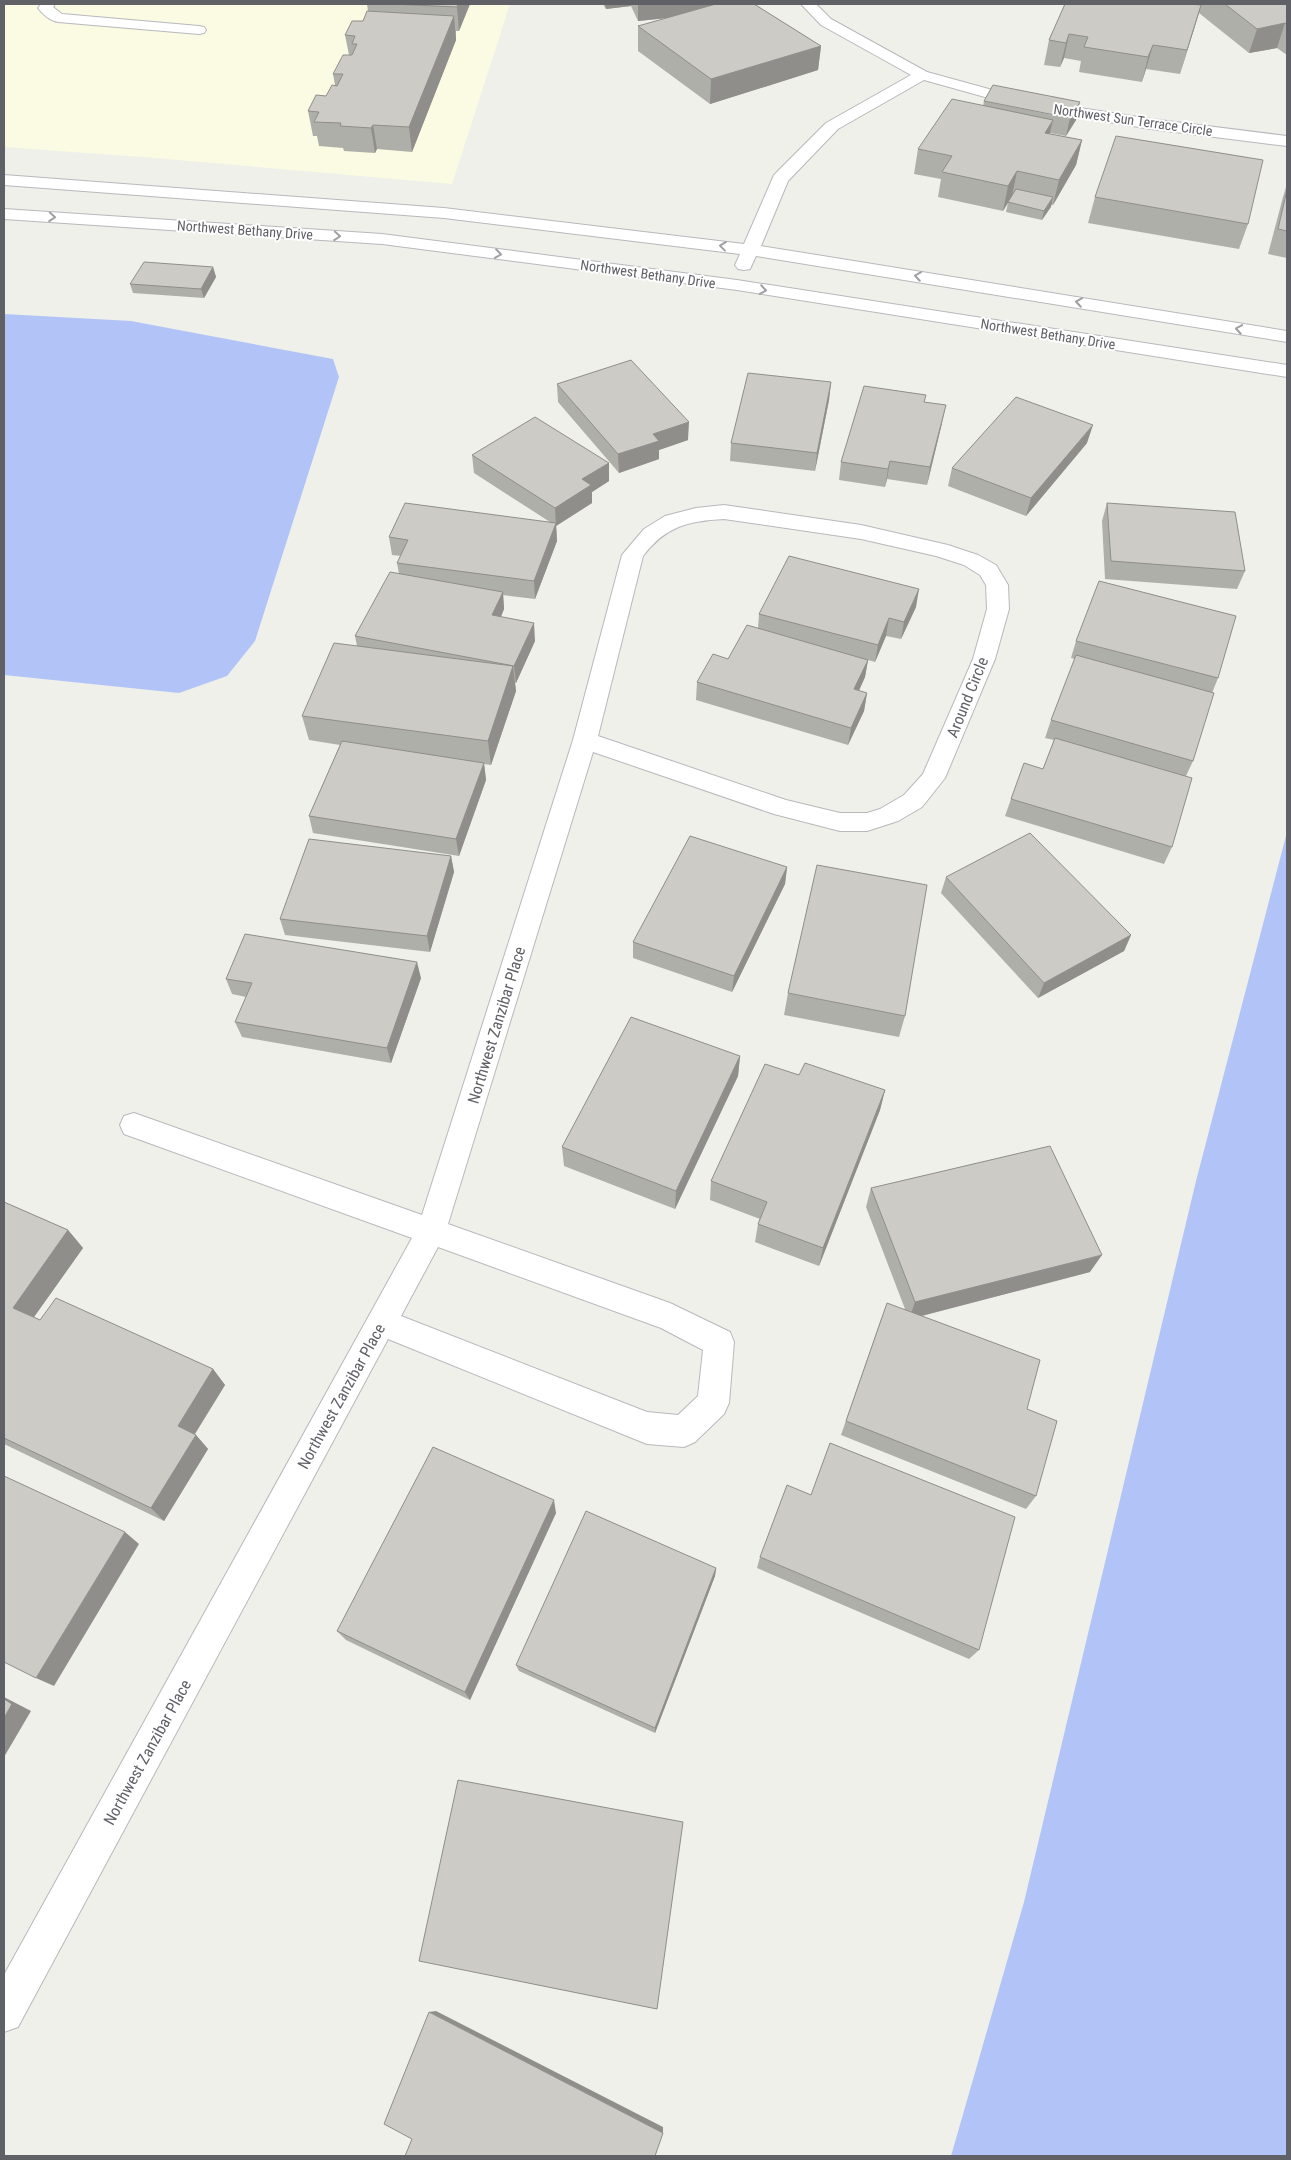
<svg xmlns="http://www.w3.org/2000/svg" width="1291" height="2160" viewBox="0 0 1291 2160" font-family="'Roboto Condensed',sans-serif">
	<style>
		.commercial { fill: #fafbe2 }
		.water { fill: #b2c4f7 }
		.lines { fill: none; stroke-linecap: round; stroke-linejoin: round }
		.service-casing { stroke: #b8b8bd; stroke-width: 2 }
		.minor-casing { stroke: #b8b8bd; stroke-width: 2 }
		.service { fill: #fff; fill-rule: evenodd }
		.minor { fill: #fff; fill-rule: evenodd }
		.wall { fill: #afafa9 }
		.shaded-wall { fill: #8f8e8a }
		.building { fill: #cccbc5; stroke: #8f8e8a }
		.oneway { stroke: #a0a0a4 }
		.labels { text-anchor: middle; stroke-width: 4; stroke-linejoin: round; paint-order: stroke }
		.far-street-label { font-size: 14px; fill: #606167; stroke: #fff }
		.street-label { font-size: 16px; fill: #606167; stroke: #fff }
	</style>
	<rect width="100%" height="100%" fill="#eff0e9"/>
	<path class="commercial" d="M4,4H510L452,184L155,158L4,147Z"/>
	<path class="water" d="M4,314L131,321L333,359L339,377L255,641L227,676L179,693L4,675Z
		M1287,832V2156H951L1024,1902L1196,1181Z"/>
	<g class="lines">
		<defs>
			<path id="service" d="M41,4H55L53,7L62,14L199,26L204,27L206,30L204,33L199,34L58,22C51,21 42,14 38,8Z"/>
			<path id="minor" d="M801,4H816L831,19L927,72L1029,100L1151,119L1287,136V146L1151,129L1028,109L924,80L838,129L788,181L761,246L1287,331V342L756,256L750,269L744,270L738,269L735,265L740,254L444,218L4,185V175L444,208L744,244L774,175L826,123L911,75L821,25Z
				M4,209L382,234L737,280L1287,365V377L737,290L382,244L4,219Z
				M724,505L861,525L948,545L978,555L996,565L1008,585L1009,609L995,659L945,778L922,807L898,821L867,831H840L774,814L593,752L448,1224L670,1303L730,1332L734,1342L729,1403L724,1414L695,1442L684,1447L647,1444L388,1339L18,2027L4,2032V1975L412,1238L124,1134L120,1125L124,1116L134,1113L422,1215L573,740L622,555L644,529L665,516L696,508ZM724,519L861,539L936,556L964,565L980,575L986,585L987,609L973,659L923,774L904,795L880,809L867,813H840L786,800L598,736L643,556C666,526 688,521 724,519ZM438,1247L661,1328L703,1350L698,1396L678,1415L647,1412L401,1316Z"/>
		</defs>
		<use href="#service" class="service-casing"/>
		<use href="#minor" class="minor-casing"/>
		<use href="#service" class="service"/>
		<use href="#minor" class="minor"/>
	</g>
	<path class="wall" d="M367,4H470L459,31H456V40L412,152L377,149L375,153L344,151L343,148L319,146L317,136H313L308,111L326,96L335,85L333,74L349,55L345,35L363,21L368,11Z
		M603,4H754L821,46L818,70L710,104L638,51V26L668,18L638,21L631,6L606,9Z
		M1065,4L1196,5V4H1287V55L1277,48L1249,53L1199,13L1180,74L1146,69L1142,82L1079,72L1081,61L1064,58L1060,67L1044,65L1049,40Z
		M984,101L1076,120L1066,136L1050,133V134L1082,140L1076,165L1053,205H1051L1042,220L1006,212L1008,203L1003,211L938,197L941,179L914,174L918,149L983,106Z
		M1287,184V258L1268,254L1283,197Z
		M1095,197L1248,224L1239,249L1088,223Z
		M213,267L216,277L204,298L133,293L130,284Z
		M831,382L829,400L815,471L730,461L731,443Z
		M557,384L688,440L659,450V459L619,473L558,402Z
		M925,402L942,423L927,485L887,479L885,487L839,480L841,462Z
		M1087,443L1026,516L948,486L952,468Z
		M472,455L609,463V481L592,492V503L556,526L557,541L535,599L503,595L504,609L501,617L535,641L516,683H515L516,691L491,765L484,764L486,780L459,856L313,833L309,816L340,745L309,740L302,716L357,646L355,636L399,574L397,563L401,556L392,555L389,537L550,522L474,473Z
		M1107,503L1245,571L1237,589L1105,579L1102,521Z
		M916,607L901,639L886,636L875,662L868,660L865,677L859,691L867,693L864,711L848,745L696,700L697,682L728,659L758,628L759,614Z
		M1076,641L1218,678L1212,693L1193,761L1186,776L1172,847L1164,864L1005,816L1011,799L1043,769L1054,740L1045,738L1051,720L1075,659L1071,658Z
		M451,856L454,872L430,952L285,935L280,919Z
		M787,867L785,884L732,992L633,958V942Z
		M946,877L1131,935L1124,951L1038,998L941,893Z
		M421,978L391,1063L242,1037L235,1022L246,997L232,994L226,979Z
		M788,993L905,1016L899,1037L784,1015Z
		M740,1056L738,1076L675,1209L564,1166L562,1147Z
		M799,1075L885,1090L880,1110L819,1266L755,1242L758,1224L760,1219L710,1200L711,1181Z
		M871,1188L1090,1272L922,1316L1027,1409L1036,1496L1026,1509L841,1435L881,1319L905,1309L866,1207Z
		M4,1202L68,1230L83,1248L34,1317L40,1320L213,1369L225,1385L195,1434L208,1449L164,1521L4,1444Z
		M556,1513L470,1700L346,1640L337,1631Z
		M760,1557L979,1650L969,1659L757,1568Z
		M716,1568L715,1576L655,1733L519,1671L516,1665Z"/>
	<path class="shaded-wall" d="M458,4H470L459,31L457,7Z
		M605,4H631V6L606,9Z
		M638,4H716L715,13L638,21Z
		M1201,5L1194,29L1180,74L1187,50Z
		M454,16L456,40L412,152L409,127Z
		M1285,23L1277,48L1249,53L1257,29Z
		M1069,34L1064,58L1060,67L1066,43Z
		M1153,45L1146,69L1142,82L1148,57Z
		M821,46L818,70L710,104L711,79Z
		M1080,102L1076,120L1066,136L1070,118Z
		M1053,120L1047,145L1045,133Z
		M373,125L377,149L375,153L371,128Z
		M1082,140L1076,165L1053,205L1059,180Z
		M1017,171L1012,196L1003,211L1008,186Z
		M1053,197L1051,207L1042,220L1044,211Z
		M213,267L216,277L204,298L201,289Z
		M831,382L829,400L815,471L817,453Z
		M946,405L942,423L927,485L930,467Z
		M689,422L688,440L659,450V459L619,473L618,454L653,434Z
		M1093,425L1087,443L1026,516L1031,498Z
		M890,461L887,479L885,487L888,469Z
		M609,463V481L592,492V503L556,526L555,508L582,479Z
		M556,523L557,541L535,599L534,581Z
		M919,589L916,607L901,639L904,622Z
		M503,592L504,609L494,633L492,615Z
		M889,618L886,636L875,662L878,645Z
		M534,623L535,641L516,683L514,666Z
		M868,660L865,677L851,707L854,689Z
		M513,666L516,691L491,765L488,741Z
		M867,693L864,711L848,745L851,728Z
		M484,763L486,780L459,856L456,839Z
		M451,856L454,872L430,952L427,936Z
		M787,867L785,884L732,992L734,976Z
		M1131,935L1124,951L1038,998L1044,983Z
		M417,962L421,978L391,1063L387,1048Z
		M740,1056L738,1076L675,1209L676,1191Z
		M885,1090L880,1110L819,1266L823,1248Z
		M68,1230L83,1248L29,1324L13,1308Z
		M1102,1255L1090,1272L909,1319L915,1302Z
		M213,1369L225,1385L191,1440L178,1426Z
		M196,1435L208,1449L164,1521L151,1508Z
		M554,1500L556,1513L470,1700L465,1692Z
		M125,1532L139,1544L54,1686L36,1678Z
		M716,1568L715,1576L655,1733V1728Z
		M4,1697L31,1711L4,1757Z
		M436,2011L663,2127V2133L429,2012Z"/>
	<path class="building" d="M392,4H458L457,7Z
		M716,4H754L821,46L711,79L638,26Z
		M1065,4H1189L1201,5L1187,50L1153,45L1148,57L1084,47L1088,37L1069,34L1066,43L1049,40Z
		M1225,4H1287V25L1285,23L1257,29Z
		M367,11L454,16L409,127L373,125L371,128L340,126L341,123L314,122L319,112L308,111L316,95L326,96L332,85L337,86L343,74H333L343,55H352L357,44H352L355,36L345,35L352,21H363Z
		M993,85L1080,102L1070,118L984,101Z
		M952,99L1053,120L1045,133L1082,140L1059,180L1017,171L1008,186L942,172L952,156L918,149Z
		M1116,136L1263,160L1248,224L1095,197Z
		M1016,189L1053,197L1044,211L1008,202Z
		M1287,190V231L1278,229Z
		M144,262L213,267L201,289L130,284Z
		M631,360L689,422L653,434L659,441L618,454L557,384Z
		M748,373L831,382L817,453L731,443Z
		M864,386L926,395L924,402L946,405L930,467L890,461L888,469L841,462Z
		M1016,397L1093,425L1031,498L952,468Z
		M535,417L609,463L582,479L591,485L555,508L472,455Z
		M405,503L556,523L534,581L397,563L408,540L389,537Z
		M1107,503L1235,512L1245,571L1111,561Z
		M789,556L919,589L904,622L889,618L878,645L759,614Z
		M390,572L503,592L492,615L534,623L514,666L355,636Z
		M1099,581L1236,616L1218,678L1076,641Z
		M747,625L868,660L854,689L867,693L851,728L697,682L713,654L728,659Z
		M334,643L513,666L488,741L302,716Z
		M1076,655L1214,693L1193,761L1051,720Z
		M1055,738L1192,778L1172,847L1011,799L1024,763L1043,769Z
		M342,741L484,763L456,839L309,816Z
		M1030,833L1131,935L1044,983L946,877Z
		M690,836L787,867L734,976L633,942Z
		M309,839L451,856L427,936L280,919Z
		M817,865L927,885L905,1016L788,993Z
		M245,934L417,962L387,1048L235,1022L252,983L226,979Z
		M631,1017L740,1056L676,1191L562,1147Z
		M805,1063L885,1090L823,1248L758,1224L767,1202L711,1181L765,1064L799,1075Z
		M1050,1146L1102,1255L915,1302L871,1188Z
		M4,1202L68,1230L13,1308L40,1320L56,1298L213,1369L178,1426L196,1435L151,1508L4,1438Z
		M887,1303L1040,1360L1027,1409L1057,1421L1036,1496L846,1421Z
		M830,1443L1015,1517L979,1650L760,1557L787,1485L811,1495Z
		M433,1447L554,1500L465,1692L337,1631Z
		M4,1476L125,1532L36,1678L4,1662Z
		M586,1511L716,1568L655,1728L516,1665Z
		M4,1699L12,1704L4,1718Z
		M458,1780L683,1822L657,2009L419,1961Z
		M429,2012L663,2133L655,2156H405L412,2139L384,2124Z"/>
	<defs><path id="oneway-chevron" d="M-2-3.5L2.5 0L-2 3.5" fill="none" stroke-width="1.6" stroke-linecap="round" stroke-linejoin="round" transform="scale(1.25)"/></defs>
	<g class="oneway">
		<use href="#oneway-chevron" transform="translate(52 217) rotate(4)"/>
		<use href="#oneway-chevron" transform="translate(337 236) rotate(4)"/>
		<use href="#oneway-chevron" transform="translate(723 246) rotate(-173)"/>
		<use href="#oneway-chevron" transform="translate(498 254) rotate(8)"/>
		<use href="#oneway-chevron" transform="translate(918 276) rotate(-171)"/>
		<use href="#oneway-chevron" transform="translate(763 290) rotate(9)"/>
		<use href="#oneway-chevron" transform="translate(1079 302) rotate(-171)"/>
		<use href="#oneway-chevron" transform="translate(1239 329) rotate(-170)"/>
	</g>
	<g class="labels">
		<g class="far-street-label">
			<text transform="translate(1133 120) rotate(8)" y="5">Northwest Sun Terrace Circle</text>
			<text transform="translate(245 230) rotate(4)" y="5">Northwest Bethany Drive</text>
			<text transform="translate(648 274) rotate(8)" y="5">Northwest Bethany Drive</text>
			<text transform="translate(1048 334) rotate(9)" y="5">Northwest Bethany Drive</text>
		</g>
		<g class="street-label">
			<text transform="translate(967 697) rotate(-68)" y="6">Around Circle</text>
			<text transform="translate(496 1025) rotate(-73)" y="6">Northwest Zanzibar Place</text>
			<text transform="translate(341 1396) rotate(-61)" y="6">Northwest Zanzibar Place</text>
			<text transform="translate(147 1752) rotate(-61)" y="6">Northwest Zanzibar Place</text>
		</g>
	</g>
	<rect width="1291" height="2160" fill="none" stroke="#606167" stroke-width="10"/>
</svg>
